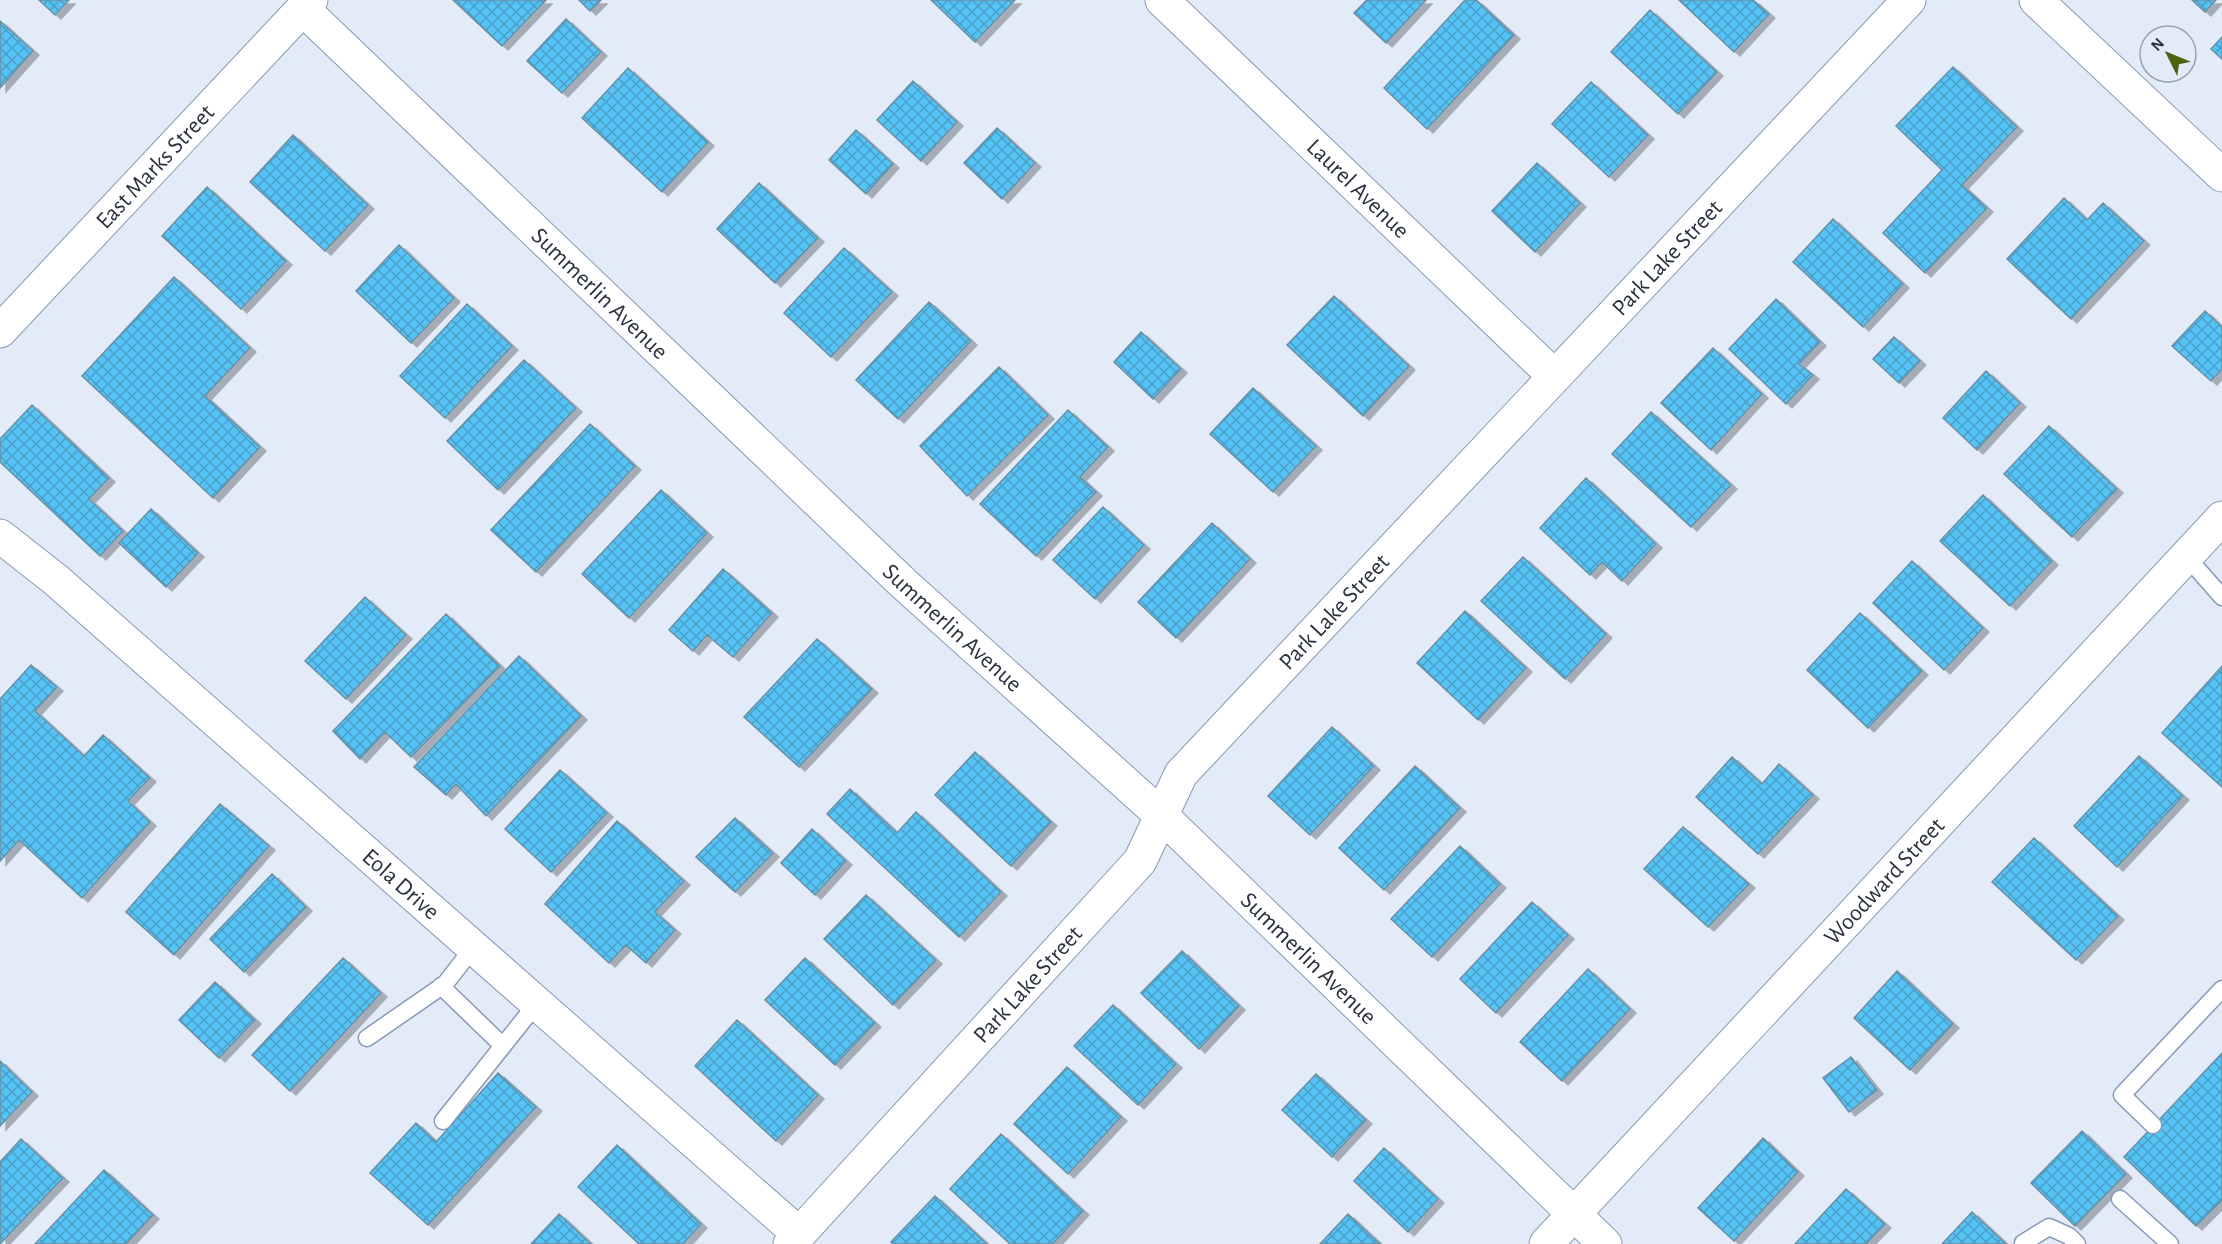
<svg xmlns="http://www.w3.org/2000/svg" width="2222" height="1244" viewBox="0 0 2222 1244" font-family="'Alegreya Sans',sans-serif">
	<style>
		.building { fill: url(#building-cross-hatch); stroke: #6b8fa2; stroke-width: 1.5; filter: url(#shadow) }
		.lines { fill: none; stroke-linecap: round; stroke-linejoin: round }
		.lane-casing { stroke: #869ab8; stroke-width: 19 }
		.street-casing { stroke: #869ab8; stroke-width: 35 }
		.lane { stroke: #fff; stroke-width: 16 }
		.street { stroke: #fff; stroke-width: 33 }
		.labels { text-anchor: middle; stroke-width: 6; stroke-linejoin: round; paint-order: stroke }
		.street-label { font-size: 24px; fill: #29313e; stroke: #e3ebf8 }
	</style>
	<defs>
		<pattern id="building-cross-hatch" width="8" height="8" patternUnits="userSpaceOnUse" patternTransform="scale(1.5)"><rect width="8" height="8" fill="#57c3f6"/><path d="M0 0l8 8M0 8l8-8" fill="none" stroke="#489fc9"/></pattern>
		<filter id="shadow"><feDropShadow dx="6" dy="4" stdDeviation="0" flood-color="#0004"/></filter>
	</defs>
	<rect width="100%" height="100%" fill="#e3ebf8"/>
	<path class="building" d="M39,0H69L55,15Z
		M453,0H546L502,46Z
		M579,0H601L590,11Z
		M931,0H1015L975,42Z
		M1367,0H1426L1386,43L1354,13Z
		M1465,0H1476L1514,35L1427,129L1384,88Z
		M1679,0H1753L1769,14L1734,52Z
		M2192,0H2216L2205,12Z
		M1650,10L1717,72L1678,114L1611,52Z
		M566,19L601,52L562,93L527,61Z
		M0,21L33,51L0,88Z
		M2222,37V59L2211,49Z
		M1953,67L2017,127L1962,185L1987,208L1925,273L1883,233L1942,170L1896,126Z
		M628,68L708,142L662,192L582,118Z
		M913,81L957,122L921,161L877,120Z
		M1591,82L1648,135L1609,177L1552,124Z
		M997,128L1035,163L1002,199L964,163Z
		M856,130L893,164L866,194L829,160Z
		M293,135L368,205L325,251L250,182Z
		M1537,163L1580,203L1535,252L1492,211Z
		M759,183L818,238L775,283L717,229Z
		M207,187L286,261L241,309L162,236Z
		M2064,198L2087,220L2103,203L2144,241L2071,319L2007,259Z
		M1833,219L1903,284L1863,327L1793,262Z
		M399,245L454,298L411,343L356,291Z
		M844,248L892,292L831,357L784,313Z
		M174,277L250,348L205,396L260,447L213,498L82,376Z
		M1334,296L1409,366L1363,416L1287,345Z
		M1776,299L1820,342L1799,364L1813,375L1786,404L1729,349Z
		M929,302L971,341L898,419L856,380Z
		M467,304L512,346L445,418L400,376Z
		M2205,311L2222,327V369L2211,381L2172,346Z
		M1141,332L1181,369L1153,399L1114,362Z
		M1894,337L1920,361L1899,383L1873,359Z
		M1713,348L1762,394L1711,450L1661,403Z
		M524,360L576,408L498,490L447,441Z
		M999,367L1048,415L967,496L920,446Z
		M1986,371L2020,403L1977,450L1943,418Z
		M1253,388L1316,446L1273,492L1210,434Z
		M32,405L109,478L89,499L123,531L100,556L0,462V439Z
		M1068,410L1108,447L1080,477L1096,492L1036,556L980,504Z
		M1651,412L1731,485L1691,527L1612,454Z
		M590,424L635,466L536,572L491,530Z
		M2049,426L2117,489L2072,537L2004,474Z
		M1586,478L1656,544L1622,581L1602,562L1590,575L1540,528Z
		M661,490L707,533L629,618L582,574Z
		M1983,495L2052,561L2010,606L1940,541Z
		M1103,507L1144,545L1095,599L1053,560Z
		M151,509L198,553L166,587L119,543Z
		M1212,523L1250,559L1176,638L1138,602Z
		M1523,557L1606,634L1565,679L1481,601Z
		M1912,561L1983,628L1944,670L1873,603Z
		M723,569L772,613L733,657L707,635L693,651L669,630Z
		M365,597L406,635L346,699L305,661Z
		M1465,611L1526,668L1478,720L1417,663Z
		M1860,613L1922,671L1868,728L1807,670Z
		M446,614L500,666L411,757L385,732L360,759L333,731Z
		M817,639L872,689L799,767L744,717Z
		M519,656L581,716L486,816L456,784L446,795L414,767Z
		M31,665L57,687L35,711L84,756L103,735L150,778L128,801L150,822L82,898L19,840L0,861V699Z
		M2222,666V787L2162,733Z
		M1332,727L1374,766L1310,835L1268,796Z
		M975,752L1051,822L1011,866L935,795Z
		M2139,756L2183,796L2117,867L2074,826Z
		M1732,757L1762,784L1779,764L1813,795L1758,854L1696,797Z
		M1415,766L1460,808L1384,890L1339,848Z
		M560,770L607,813L551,872L505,829Z
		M850,789L897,833L916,812L1001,892L959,937L827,814Z
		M220,804L269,846L174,955L126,912Z
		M735,818L773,853L735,892L696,857Z
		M617,821L684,881L655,912L675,930L646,963L626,945L609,963L545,904Z
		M1683,827L1749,884L1708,927L1644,869Z
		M812,829L846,861L815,895L781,863Z
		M2034,838L2118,916L2076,960L1992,882Z
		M1460,846L1500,884L1432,957L1391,919Z
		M272,874L306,907L244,972L210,939Z
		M866,895L936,960L893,1005L824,939Z
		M1532,902L1568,935L1496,1013L1460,979Z
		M1182,951L1239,1006L1199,1049L1141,993Z
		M343,958L381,993L290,1091L252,1055Z
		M805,958L875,1023L835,1065L765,1000Z
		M1588,969L1630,1009L1562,1081L1520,1042Z
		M1897,971L1953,1024L1910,1070L1854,1018Z
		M215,982L255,1020L219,1058L179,1020Z
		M1113,1005L1176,1064L1138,1105L1074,1046Z
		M737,1020L818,1095L776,1141L695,1066Z
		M2222,1053V1200L2196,1226L2124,1157Z
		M1851,1057L1877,1090L1849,1112L1823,1078Z
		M0,1061L32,1092L0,1126Z
		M1067,1067L1121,1117L1068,1174L1014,1124Z
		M498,1073L536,1107L428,1225L370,1173L416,1123L436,1142Z
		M1316,1074L1366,1120L1332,1157L1282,1110Z
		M2082,1131L2126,1174L2075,1226L2031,1183Z
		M1001,1134L1083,1211L1053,1244H1010L950,1189Z
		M1763,1138L1798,1172L1734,1241L1698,1208Z
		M21,1139L63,1178L0,1244V1162Z
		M617,1145L701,1224L683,1244H639L578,1187Z
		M1384,1148L1438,1199L1408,1232L1354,1181Z
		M104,1170L153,1215L126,1244H35Z
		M1846,1189L1885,1224L1866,1244H1795Z
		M935,1196L987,1244H893L891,1242Z
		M1972,1212L2006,1244H1942Z
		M559,1214L591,1244H531Z
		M1348,1214L1380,1244H1320Z"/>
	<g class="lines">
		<defs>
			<path id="lane" d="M2186,556L2222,597
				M441,986L503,1046
				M367,1038L445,984L473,948
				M443,1121L537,1003
				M2153,1125L2122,1095L2222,989
				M2120,1199L2170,1244
				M2023,1243L2049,1227L2069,1236L2077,1244"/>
			<g id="street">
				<path id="s1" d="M1162,0L1554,376"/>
				<path d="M2036,0L2222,175"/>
				<path id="s2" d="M303,9L903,583L1162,816L1605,1244"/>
				<path id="s3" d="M0,331L311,0"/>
				<path id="s4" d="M0,536L56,580L799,1234"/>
				<path id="s5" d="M790,1244L1140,861L1181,774L1909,0"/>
				<path id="s6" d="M1546,1244L2222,518"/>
			</g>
		</defs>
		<use href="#lane" class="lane-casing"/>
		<use href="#street" class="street-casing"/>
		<use href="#lane" class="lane"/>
		<use href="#street" class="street"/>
	</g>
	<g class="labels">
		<g class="street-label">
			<text dy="8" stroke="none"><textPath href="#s3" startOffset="226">East Marks Street</textPath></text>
			<text dy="8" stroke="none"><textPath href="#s1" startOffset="272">Laurel Avenue</textPath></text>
			<text dy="8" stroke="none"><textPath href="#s5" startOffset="1324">Park Lake Street</textPath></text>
			<text dy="8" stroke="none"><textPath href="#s2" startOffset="411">Summerlin Avenue</textPath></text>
			<text dy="8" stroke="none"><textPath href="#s5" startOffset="838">Park Lake Street</textPath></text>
			<text dy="8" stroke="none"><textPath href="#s2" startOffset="897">Summerlin Avenue</textPath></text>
			<text dy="8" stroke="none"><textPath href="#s6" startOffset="496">Woodward Street</textPath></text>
			<text dy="8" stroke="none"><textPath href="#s4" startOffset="531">Eola Drive</textPath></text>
			<text dy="8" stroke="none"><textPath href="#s2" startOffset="1383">Summerlin Avenue</textPath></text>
			<text dy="8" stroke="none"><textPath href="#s5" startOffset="352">Park Lake Street</textPath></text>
		</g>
	</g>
	<g transform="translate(2168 54) rotate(313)"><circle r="28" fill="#e3ebf8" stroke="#99a1ae" stroke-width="1.5"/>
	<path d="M0-4.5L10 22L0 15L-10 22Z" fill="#4c6412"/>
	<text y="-9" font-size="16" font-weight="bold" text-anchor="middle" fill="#29313e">N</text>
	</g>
</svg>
